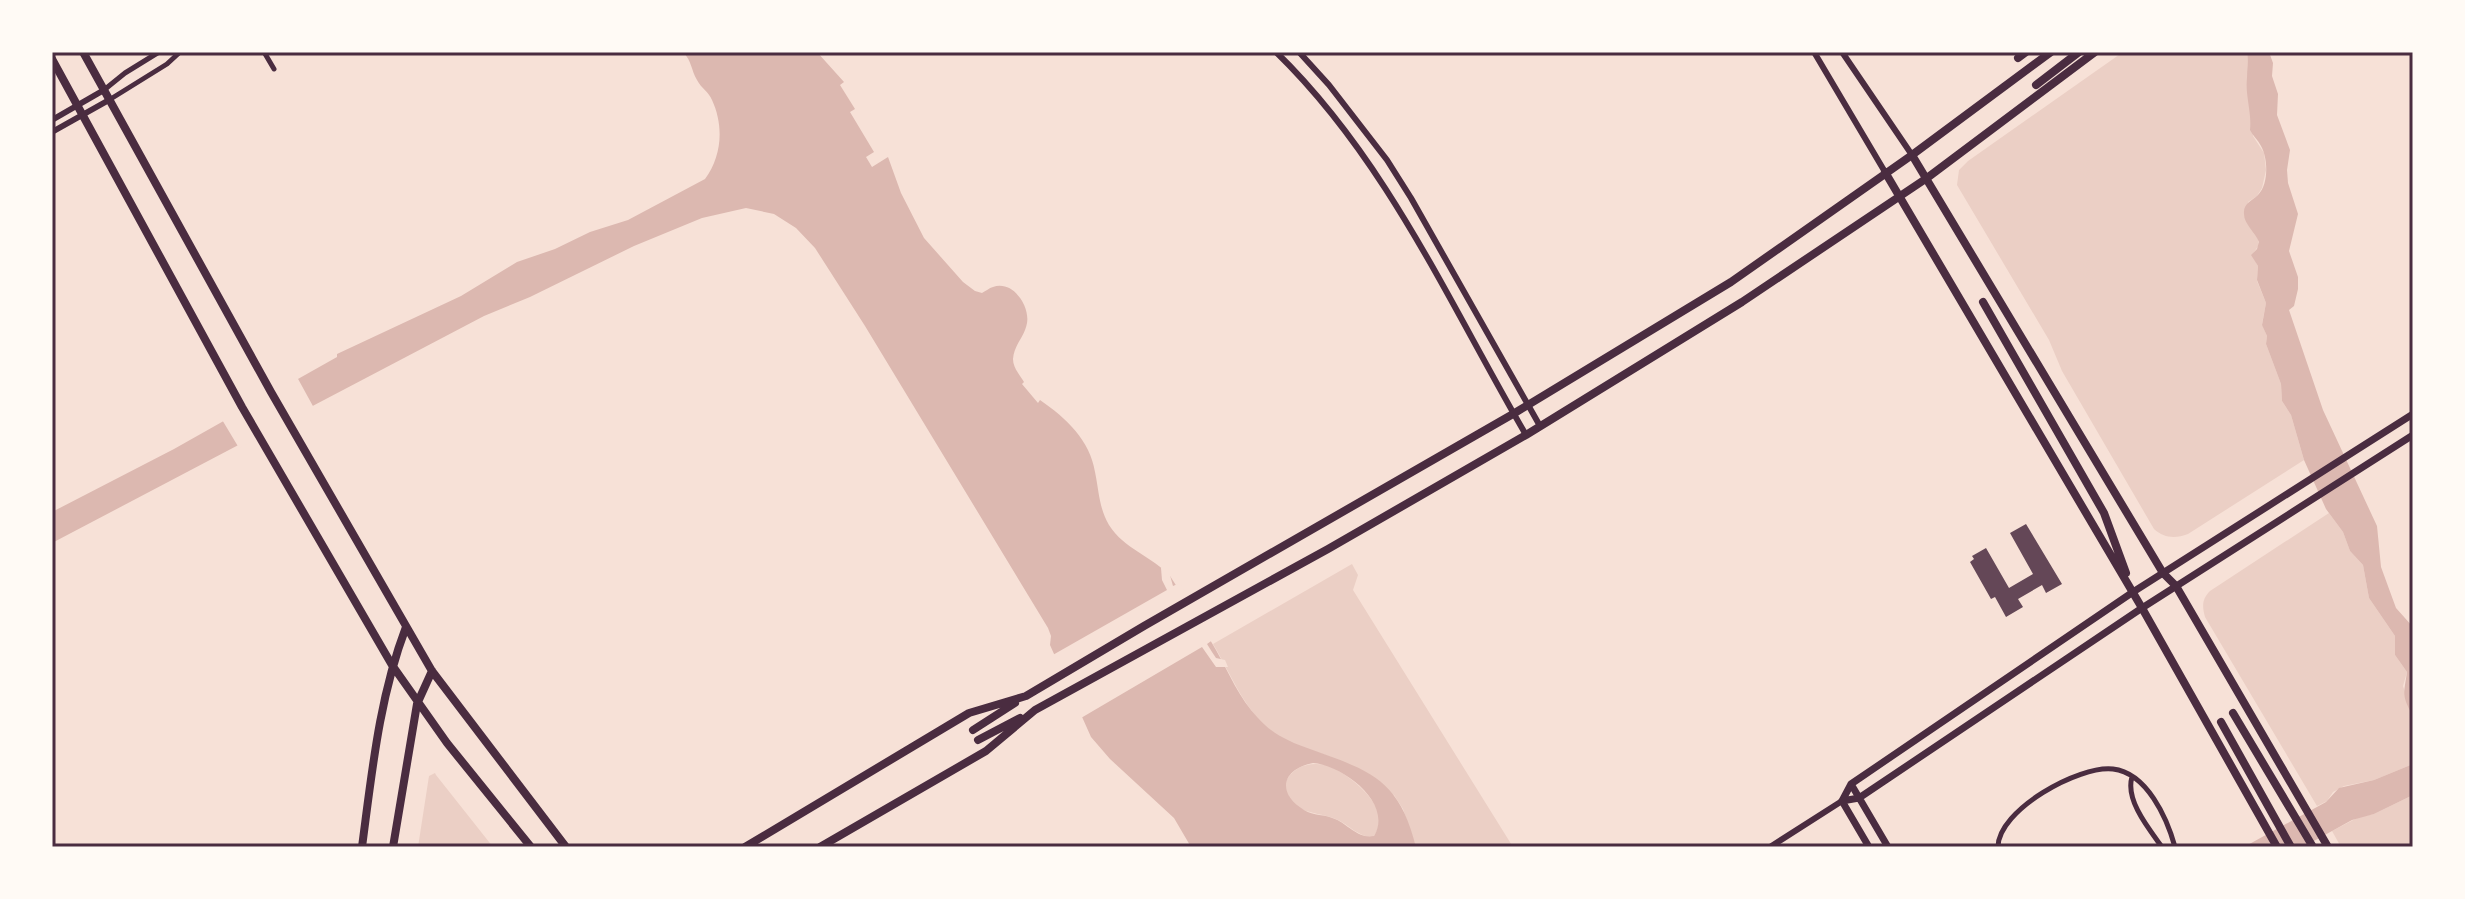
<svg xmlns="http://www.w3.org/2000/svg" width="2465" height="899" viewBox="0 0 2465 899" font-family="Arial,sans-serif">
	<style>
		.green { fill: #ebcfc5 }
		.water { fill: #dcb8b0; fill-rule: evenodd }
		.pier { fill: #f7e1d7 }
		.building { fill: #644757 }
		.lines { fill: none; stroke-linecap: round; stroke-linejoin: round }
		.minor { stroke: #4a2c40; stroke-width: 5 }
		.tertiary { stroke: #4a2c40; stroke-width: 6 }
		.secondary { stroke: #4a2c40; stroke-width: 7 }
		.primary { stroke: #4a2c40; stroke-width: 8 }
		.neatline { fill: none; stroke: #4a2c40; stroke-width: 3 }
	</style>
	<rect width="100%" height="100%" fill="#f7e1d7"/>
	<path class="green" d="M2123,52H2247L2249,61L2247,82L2253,136L2264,153L2266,170L2262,188L2257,196L2248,202L2251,227L2258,237L2259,245L2252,255L2258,266L2257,281L2266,303L2262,324L2267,336L2266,344L2281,384L2282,401L2291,415L2304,460L2188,534C2175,539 2164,538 2154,529L2062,371L2049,340L1957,185L1959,170L1968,161Z
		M2329,513L2343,532L2350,551L2363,565L2369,598L2395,636V655L2407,672L2403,686L2413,716V764L2374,780L2344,786L2333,792L2327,801L2317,806L2205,617C2202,606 2202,599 2210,591Z
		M1352,564L1358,575L1353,590L1513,847H1416L1403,809L1394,795L1334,768C1354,779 1395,811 1373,837C1357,837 1348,823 1333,818C1313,811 1289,814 1285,784C1292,765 1312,761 1330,766L1331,757C1318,752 1303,748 1289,742C1249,724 1234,679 1213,644Z
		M435,773L436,775L493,847H418L429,776Z
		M2413,795V847H2341L2332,831L2359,817L2374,814Z"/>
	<path class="water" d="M683,52H817L844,82L840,85L855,109L850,112L874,152L866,157L872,167L888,157L901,193L924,238L963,282L975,291L982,293C986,291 989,288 993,287C1013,280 1030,306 1027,323C1025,336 1014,345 1013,359C1013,368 1020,375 1024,382L1022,384L1038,403L1040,400C1066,418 1090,440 1095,472C1099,491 1099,508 1109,525C1124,549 1152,556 1170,576C1186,601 1202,625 1216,650C1229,673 1239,698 1258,718C1272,734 1290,742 1310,749C1371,771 1399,779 1416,847H1191L1174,818L1110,759L1091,737L1050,645L1051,636L1048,628L865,326L815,248L796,228L774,214L746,208L702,218L634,246L530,297L484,316L52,543V512L174,449L337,357V354L461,296L517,262L555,249L590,232L628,220L705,179C722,156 724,126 712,100C709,92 701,88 697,80C691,70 692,61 683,52ZM1313,763C1342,765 1394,803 1374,836C1358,839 1349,825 1335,819C1324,814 1314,816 1304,810C1276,793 1282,769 1313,763Z
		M2247,52H2269L2273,63L2272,76L2278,94L2277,115L2290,150L2287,170L2288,183L2298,214L2289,251L2298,277V289L2294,306L2289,310L2323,410L2377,526L2381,567L2396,608L2413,627V716C2401,695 2404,694 2407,672L2395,655V636L2369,598L2363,565L2350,551L2343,532L2326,509L2304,460L2291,415L2282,401L2281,384L2266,344L2267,336L2262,325L2266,303L2257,280L2258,266L2251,255L2257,249L2259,242C2255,232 2244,224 2244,214C2243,203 2252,201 2258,195C2269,184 2268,158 2261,146C2258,140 2253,136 2250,130C2252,113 2245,96 2247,78C2247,68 2249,62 2247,52Z
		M2413,764V795L2374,814L2352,820L2303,847H2244L2326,802L2339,788L2374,780Z"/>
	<path class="pier" d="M297,377L314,408L239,448L221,418Z
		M1161,568H1168L1173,586L1180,583L1214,639L1207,644L1212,652L1216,658L1225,660L1228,667H1216L1202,647L1081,718L1065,691L1051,656L1167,590L1162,580Z"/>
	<path class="building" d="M2026,524L2062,584L2046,593L2042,585L2018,599L2023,607L2006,617L1995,597L1991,599L1970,562L1974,559L1972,556L1986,548L2009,588L2033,574L2010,533Z"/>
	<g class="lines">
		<path class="minor" d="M264,52L274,69
			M104,90L125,73L159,52
			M109,100L167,64L180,52
			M2132,777C2125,800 2149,829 2162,847
			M1998,847C1998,810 2079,765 2113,769C2147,773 2167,818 2175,847"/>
		<path class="tertiary" d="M1276,52C1387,160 1449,303 1526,435
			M1299,52L1329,85L1387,160L1411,198L1540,426
			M1814,52L1885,172
			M1842,52L1912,155
			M52,120L104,90
			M52,132L109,100
			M1770,847L1842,801"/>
		<path class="secondary" d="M1851,784L1888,847
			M1842,801L1851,784L2133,592L2413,414
			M1842,801L1859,798L2142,608L2413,435
			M1842,801L1869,847"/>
		<path class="primary" d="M83,52L271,392L432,671L566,847
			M2018,58L2026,52
			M52,59L242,407L392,665L447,743L531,847
			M2036,85L2079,52
			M1912,155L2163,573L2176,586L2328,847
			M1885,172L2142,608L2277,847
			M1983,302L2104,513L2126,573
			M2233,713L2313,847
			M2221,722L2291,847
			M973,730L1015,703
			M978,740L1020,718
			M362,847C372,772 379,698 406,627
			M393,847L417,704L432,671
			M745,847L969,713L1026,696L1144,626L1513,414L1731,282L1912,155L2051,52
			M820,847L986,751L1035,710L1328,549L1526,435L1742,302L1927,178L2095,52"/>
	</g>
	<rect width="2465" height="899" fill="none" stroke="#fffaf5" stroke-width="108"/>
	<rect x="54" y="54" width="2357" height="791" class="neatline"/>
</svg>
